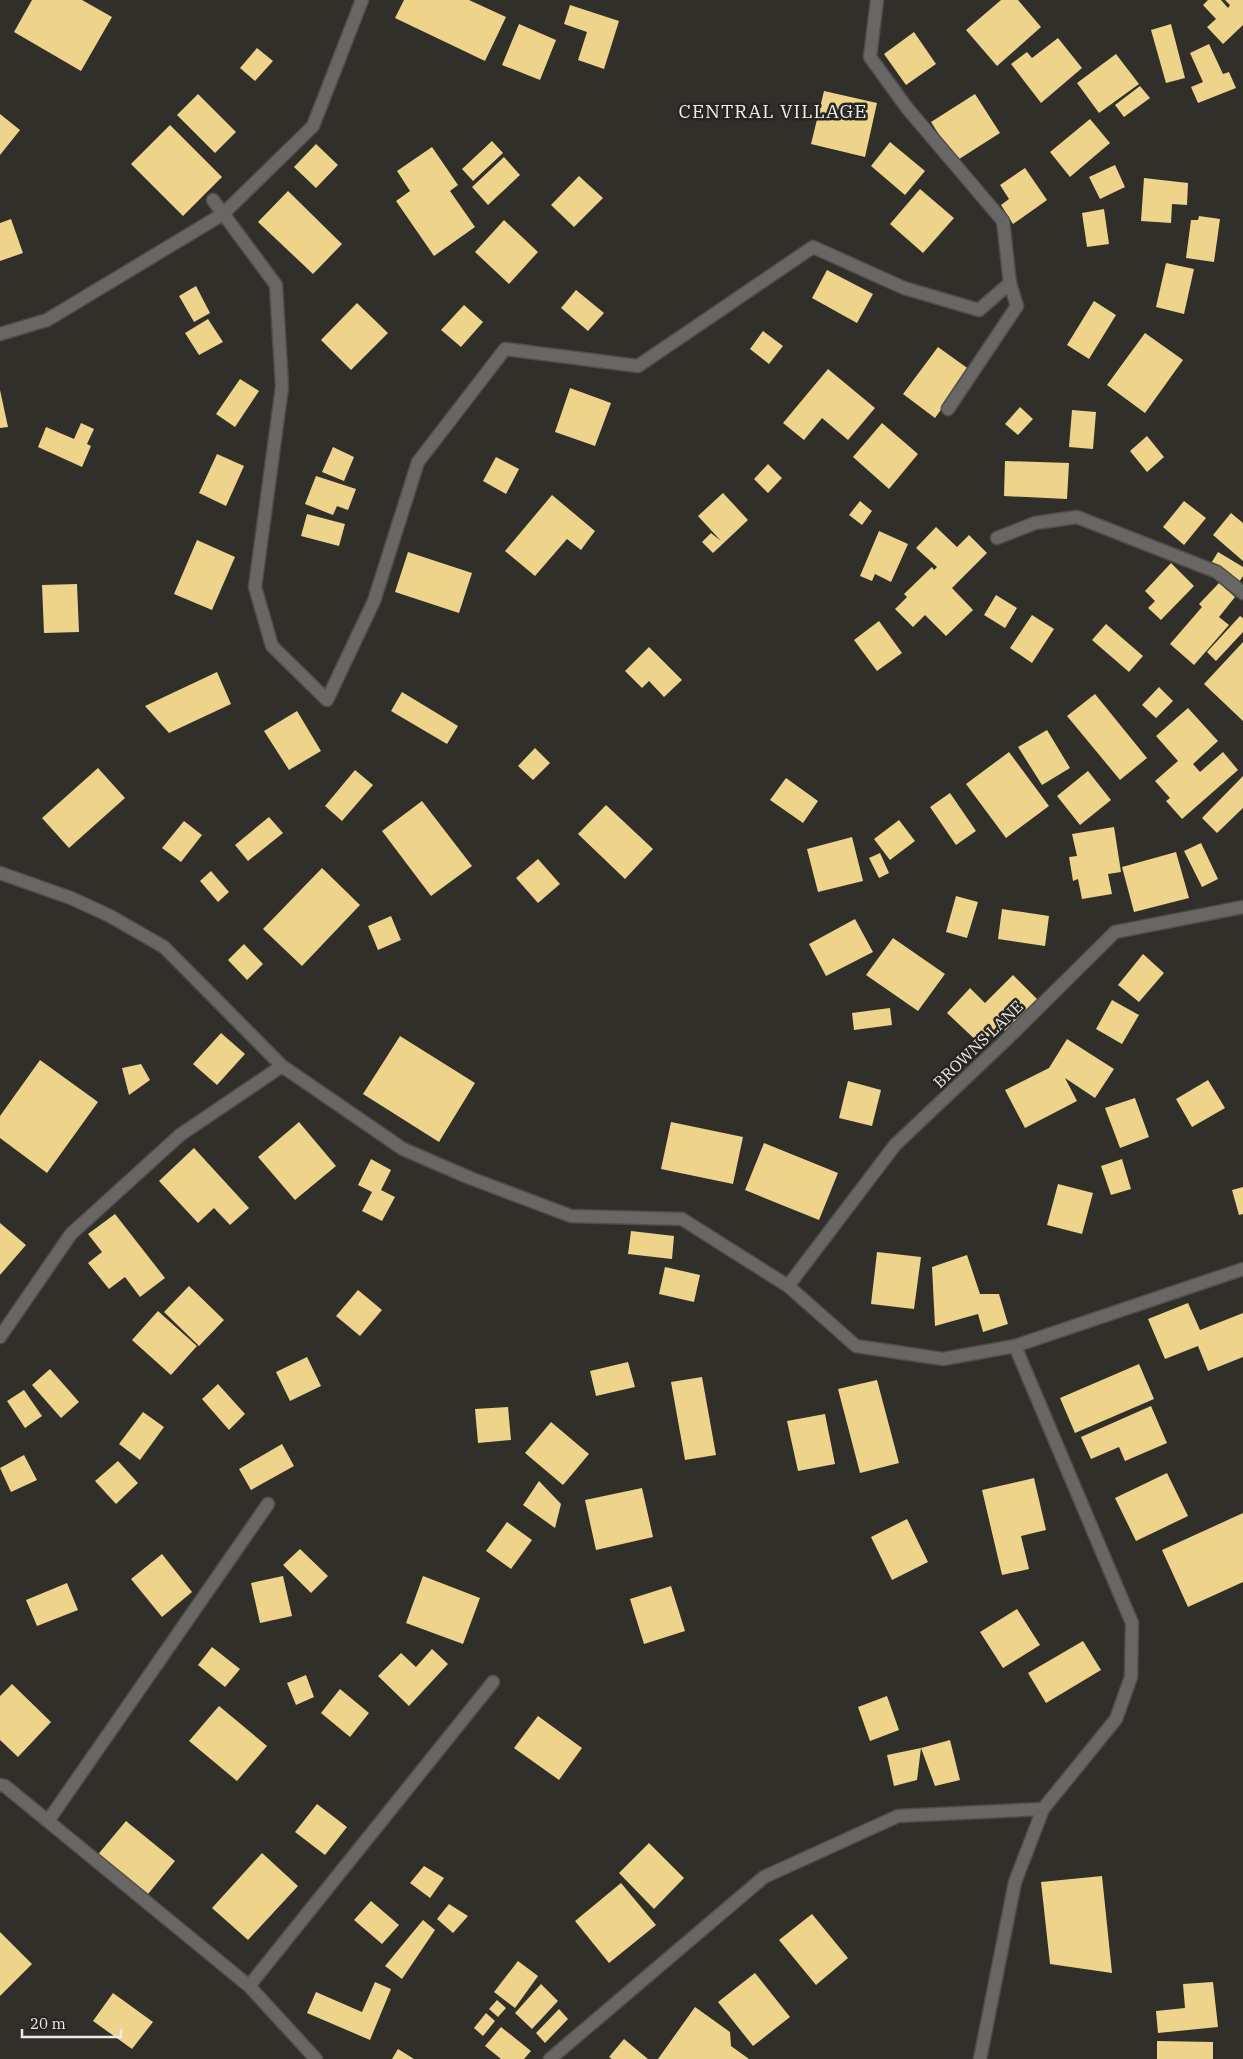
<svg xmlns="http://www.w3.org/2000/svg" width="1243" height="2059" viewBox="0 0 1243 2059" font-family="'IBM Plex Serif',serif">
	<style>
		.building { fill: #eed48b }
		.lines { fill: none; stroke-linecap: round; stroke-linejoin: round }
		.street-casing { stroke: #4f4d49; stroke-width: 15 }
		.street { stroke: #686765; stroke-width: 12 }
		.labels { text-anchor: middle; stroke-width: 5; stroke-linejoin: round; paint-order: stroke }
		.street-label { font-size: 16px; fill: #edece9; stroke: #272521 }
		.quarter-label { font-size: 19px; letter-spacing: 1px; fill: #edece9; stroke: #272521 }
	</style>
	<rect width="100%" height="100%" fill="#312f2a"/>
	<path class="building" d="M32,0H82L112,17L81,71L14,32Z
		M404,0H469L506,17L485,61L395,18Z
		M1001,0H1018L1041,27L997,66L966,30Z
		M1208,0H1221L1228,8L1230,5L1225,0H1243V25L1223,44L1207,27L1216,19L1203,5Z
		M570,5L619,21L604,69L578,60L587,32L564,24Z
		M519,24L556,40L540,80L502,65Z
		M1171,24L1185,78L1166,83L1151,30Z
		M914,32L936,64L906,85L884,54Z
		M1058,38L1082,68L1041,103L1011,64L1027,52L1032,58Z
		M1209,44L1223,74L1229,72L1236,88L1198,103L1191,87L1203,82L1190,53Z
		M257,48L273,61L255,81L240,68Z
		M1116,54L1139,84L1099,113L1077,83Z
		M1140,86L1150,98L1124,117L1115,105Z
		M824,91L877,103L865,157L811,144Z
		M198,94L236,132L215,153L177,115Z
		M975,94L1000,133L956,161L931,122Z
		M0,114L20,130L0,155Z
		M1090,119L1110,143L1070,177L1050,152Z
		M170,125L222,177L183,216L131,164Z
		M492,141L503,153L473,181L462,169Z
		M890,142L925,171L905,195L871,166Z
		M316,144L338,165L316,188L294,167Z
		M432,147L458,185L450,191L475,227L434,256L396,201L410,191L397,171Z
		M504,157L520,175L488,205L472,187Z
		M1115,165L1125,187L1100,199L1089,177Z
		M1025,168L1047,200L1013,224L1001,205L1009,199L1000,185Z
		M579,176L603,198L574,227L551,205Z
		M1144,178L1188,183L1187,205L1172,204L1171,223L1141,221Z
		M920,189L954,218L923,253L890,224Z
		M288,191L342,244L313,274L258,222Z
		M1104,209L1109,244L1087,247L1082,213Z
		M1199,216L1220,219L1214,262L1186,258L1191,220H1198Z
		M11,219L23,253L0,261V223Z
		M504,220L538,252L509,284L475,252Z
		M1166,263L1194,269L1184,314L1156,307Z
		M827,270L873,294L857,323L812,298Z
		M196,286L210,313L194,322L179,296Z
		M576,290L604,313L588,331L561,308Z
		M1094,301L1116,315L1089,359L1067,345Z
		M357,303L388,333L351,370L321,340Z
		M464,305L483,322L461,347L441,330Z
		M208,319L223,342L199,355L185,333Z
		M763,331L783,346L769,364L750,349Z
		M1145,333L1183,360L1145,413L1107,385Z
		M938,347L970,370L935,418L903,394Z
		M828,369L875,408L848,440L822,418L804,440L783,423Z
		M240,379L259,391L235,427L216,414Z
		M570,388L611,403L595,446L555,432Z
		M0,390L8,427L0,428Z
		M1020,407L1033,419L1018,435L1005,424Z
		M1072,410L1096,412L1093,449L1069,447Z
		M81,423L94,429L87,444L91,446L82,467L38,447L46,427L74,439Z
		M882,423L918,454L889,489L853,457Z
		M1147,436L1164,457L1147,472L1130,451Z
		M333,447L354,457L344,481L322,472Z
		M217,454L244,466L226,506L199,493Z
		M496,457L519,469L506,494L483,481Z
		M1005,461L1069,463L1067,499L1004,496Z
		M768,464L782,478L768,493L754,479Z
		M316,476L356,489L348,510L337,506L333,515L305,504Z
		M723,493L748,520L713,553L702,542L711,533L721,541L698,516Z
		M552,495L595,531L581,550L567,539L535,576L505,551Z
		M860,501L872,511L862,525L849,515Z
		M1184,501L1206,518L1184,545L1163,527Z
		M1231,513L1243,523V561L1213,535Z
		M307,514L345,524L339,546L301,536Z
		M936,527L957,547L969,535L987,553L952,588L973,610L946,636L925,615L913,627L895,609L907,597L904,594L932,567L934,570L937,567L916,548Z
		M879,531L908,544L891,582L875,574L872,581L860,576Z
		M197,540L235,557L212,610L174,594Z
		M408,552L472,573L459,613L395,592Z
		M1218,552L1243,567V576L1239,582L1210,565Z
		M1171,563L1194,586L1161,620L1148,608L1155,601L1145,591Z
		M1219,583L1235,597L1219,617L1229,625L1194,665L1170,644L1202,607L1199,604Z
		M77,584L79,632L44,633L42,585Z
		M996,595L1017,608L1005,628L984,615Z
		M1032,615L1054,629L1032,663L1010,648Z
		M1240,616L1243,618V632L1216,661L1207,652Z
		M879,621L902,653L877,671L854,640Z
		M1106,624L1143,656L1129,672L1092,640Z
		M1243,642V721L1204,684Z
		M649,647L682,680L664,697L649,681L642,688L625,671Z
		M217,672L231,704L169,733L145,706Z
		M1159,687L1173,701L1156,718L1142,705Z
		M402,692L458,726L447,744L391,711Z
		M1095,694L1147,758L1120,780L1067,716Z
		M1188,708L1218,741L1193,764L1200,772L1223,752L1238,770L1182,819L1166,801L1170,798L1155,781L1178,761L1156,736Z
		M297,711L321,751L289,770L264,731Z
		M1047,730L1070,768L1042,785L1018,747Z
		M535,748L550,763L533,780L518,766Z
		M1009,752L1049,806L1006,838L966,784Z
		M98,768L125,798L69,848L42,818Z
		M355,770L373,785L342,821L325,806Z
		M1088,771L1111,800L1080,825L1057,796Z
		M1243,776V808L1217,833L1202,818Z
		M786,778L818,801L803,823L770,800Z
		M950,793L976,831L956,845L930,807Z
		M422,801L472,866L431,896L382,831Z
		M606,805L653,849L625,879L578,834Z
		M269,817L283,833L248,861L235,845Z
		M899,820L915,841L890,860L874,839Z
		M184,821L202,835L181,862L162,848Z
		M1114,827L1121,872L1108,874L1112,894L1082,899L1078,879L1073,881L1069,857L1077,856L1072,834Z
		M852,837L863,881L818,892L807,849Z
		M1201,843L1218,879L1202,887L1184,851Z
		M1176,852L1189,898L1134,912L1122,867Z
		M880,853L889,873L879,878L869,858Z
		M538,859L560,884L538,903L516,878Z
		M322,868L360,905L302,966L263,929Z
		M211,871L229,892L218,902L200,881Z
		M956,896L978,902L967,938L946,932Z
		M1002,909L1049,916L1045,946L998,939Z
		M391,916L401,940L378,950L368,926Z
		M855,919L873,952L826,976L809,944Z
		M893,938L945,974L918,1011L866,975Z
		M244,944L263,964L247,980L228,960Z
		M1143,954L1164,973L1139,1002L1118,985Z
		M1013,975L1040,1002L1008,1034L999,1025L981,1045L947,1013L970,988L985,1003Z
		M1112,1000L1139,1015L1122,1044L1096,1029Z
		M890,1008L892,1025L854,1030L852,1013Z
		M221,1033L245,1054L217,1085L193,1064Z
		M400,1036L475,1083L439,1142L363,1094Z
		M1067,1039L1114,1069L1095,1098L1065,1078L1077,1101L1025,1128L1005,1090L1049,1068Z
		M40,1060L98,1102L47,1173L0,1138V1116Z
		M141,1064L150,1080L129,1095L122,1068Z
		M1208,1080L1225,1108L1192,1127L1176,1099Z
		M848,1081L881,1090L872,1126L839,1118Z
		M1135,1098L1149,1137L1120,1148L1105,1108Z
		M299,1122L336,1166L295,1200L258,1157Z
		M671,1122L743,1137L733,1184L661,1169Z
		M764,1143L838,1173L819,1220L745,1190Z
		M194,1148L249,1208L230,1225L214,1208L198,1223L159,1181Z
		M371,1159L391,1170L381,1190L395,1197L382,1221L362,1211L372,1192L358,1185Z
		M1122,1159L1131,1189L1111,1195L1101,1166Z
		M1058,1184L1093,1193L1082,1234L1047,1225Z
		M1243,1187V1214L1239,1215L1232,1190Z
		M115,1214L165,1278L140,1297L125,1277L109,1289L88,1263L102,1252L88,1234Z
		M0,1223L26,1245L0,1275Z
		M631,1231L674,1236L672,1259L628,1254Z
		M877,1252L921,1257L914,1309L871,1304Z
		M967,1255L980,1294H999L1008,1324L983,1332L978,1314L935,1326L932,1267Z
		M665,1267L700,1275L694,1302L659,1294Z
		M189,1286L224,1320L199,1346L164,1312Z
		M358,1290L382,1310L360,1336L336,1316Z
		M1188,1303L1200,1330L1243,1313V1357L1208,1371L1198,1346L1165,1359L1148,1319Z
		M158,1311L197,1346L171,1375L132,1340Z
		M307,1357L321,1386L290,1401L276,1372Z
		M628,1362L635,1387L596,1396L590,1371Z
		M1139,1364L1154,1399L1075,1433L1060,1398Z
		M50,1369L79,1402L61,1418L32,1385Z
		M702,1377L716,1455L685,1460L671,1382Z
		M877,1380L899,1463L860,1473L838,1389Z
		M218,1384L245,1414L229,1430L202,1399Z
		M24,1390L42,1416L25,1428L7,1401Z
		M1151,1406L1167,1443L1125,1461L1119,1447L1091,1459L1081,1437Z
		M508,1407L511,1440L478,1443L475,1409Z
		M143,1412L164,1427L140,1460L119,1444Z
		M825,1414L835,1464L798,1471L787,1421Z
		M551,1422L589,1454L563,1485L525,1453Z
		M282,1444L294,1466L251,1490L239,1469Z
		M24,1455L37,1480L11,1492L0,1468Z
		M118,1461L138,1483L116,1504L95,1481Z
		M1167,1473L1188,1516L1136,1541L1115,1498Z
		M1034,1478L1046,1530L1021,1536L1029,1569L1002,1575L982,1490Z
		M539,1481L561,1504L555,1528L523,1505Z
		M642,1488L653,1537L596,1550L585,1500Z
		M1243,1513V1582L1188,1607L1162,1550Z
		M907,1519L928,1562L892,1580L871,1537Z
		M507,1522L532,1540L511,1569L486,1551Z
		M300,1549L328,1576L311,1593L283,1565Z
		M162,1554L192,1592L162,1617L131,1579Z
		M283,1576L292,1616L260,1623L251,1583Z
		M423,1576L480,1598L463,1644L406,1623Z
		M67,1583L78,1610L37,1626L26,1600Z
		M671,1586L685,1631L644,1644L630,1599Z
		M1017,1609L1040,1645L1003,1668L980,1632Z
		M1083,1641L1101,1670L1046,1703L1028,1673Z
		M212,1647L240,1669L225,1687L198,1665Z
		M432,1649L448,1664L409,1706L378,1676L401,1653L416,1667Z
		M306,1675L314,1697L296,1705L287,1683Z
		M12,1684L51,1722L18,1757L0,1740V1696Z
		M340,1689L369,1713L350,1737L321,1713Z
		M887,1696L899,1730L870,1741L858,1707Z
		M219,1706L267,1746L237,1781L189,1741Z
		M538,1716L582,1748L559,1780L514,1748Z
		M950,1740L960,1780L935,1786L921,1748Z
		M921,1748L917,1780L894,1786L887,1755Z
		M317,1804L347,1827L325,1855L295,1832Z
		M126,1821L175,1861L144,1899L95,1858Z
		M649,1843L684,1878L654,1909L619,1873Z
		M262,1853L298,1886L248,1940L212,1908Z
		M424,1866L444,1878L430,1898L410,1883Z
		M1102,1876L1112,1973L1050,1964L1041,1882Z
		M621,1883L656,1925L609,1963L575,1921Z
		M371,1901L399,1925L382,1944L354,1920Z
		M449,1904L468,1916L453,1933L437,1919Z
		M812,1914L848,1958L816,1985L779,1940Z
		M423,1920L435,1930L402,1979L385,1966Z
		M0,1932L32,1964L0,1996Z
		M518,1961L538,1976L515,2008L494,1992Z
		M755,1973L790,2017L753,2046L718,2002Z
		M375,1982L391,1989L370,2040L307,2013L316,1992L362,2012Z
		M1213,1982L1218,2027L1158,2033L1156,2011L1185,2008L1183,1984Z
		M541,1984L558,2001L532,2029L515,2013Z
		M113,1993L153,2022L132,2049L93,2021Z
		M497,2000L506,2008L498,2017L489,2009Z
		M695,2007L730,2032L731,2046L749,2059H658Z
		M559,2009L568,2019L545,2043L536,2033Z
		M486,2013L495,2021L483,2036L474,2028Z
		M501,2027L531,2051L524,2059H501L485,2046Z
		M624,2039L648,2059H612L609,2057Z
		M1157,2041L1213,2042V2059H1157Z
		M398,2049L414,2059H392Z"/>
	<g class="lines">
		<defs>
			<path id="street" d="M877,0L870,57L907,108L1003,221L1010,283L1017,306L948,409
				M213,200L276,285L282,387L255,587L272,646L327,700L374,601L418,462L505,349L638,366L813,247L904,288L979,310L1010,283
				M0,334L47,320L223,214L313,126L362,0
				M997,538L1035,523L1077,517L1217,572L1243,593
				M0,873L71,898L110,916L164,947L282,1066L403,1149L470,1178L571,1216L682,1219L788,1286L856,1346L943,1359L1015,1346L1243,1269
				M788,1286L895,1145L1006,1040L1115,932L1243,907
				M0,1337L71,1234L180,1135L282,1066
				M0,1785L5,1786L249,1986L316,2059
				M48,1821L268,1504
				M249,1986L493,1682
				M550,2059L764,1877L898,1816L1043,1809
				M980,2059L1015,1882L1043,1809L1116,1719L1131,1677L1132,1623L1015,1346"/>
		</defs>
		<use href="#street" class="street-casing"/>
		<use href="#street" class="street"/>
	</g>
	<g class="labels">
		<g class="street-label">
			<text transform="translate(978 1044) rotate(-44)" y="6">BROWNS LANE</text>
		</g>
		<g class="quarter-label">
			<text x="773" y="118">CENTRAL VILLAGE</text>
		</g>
	</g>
	<path d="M22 2029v8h99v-8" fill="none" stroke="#edece9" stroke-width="2.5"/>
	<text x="30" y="2029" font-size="15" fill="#edece9" stroke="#272521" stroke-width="4" paint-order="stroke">20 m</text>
</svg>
